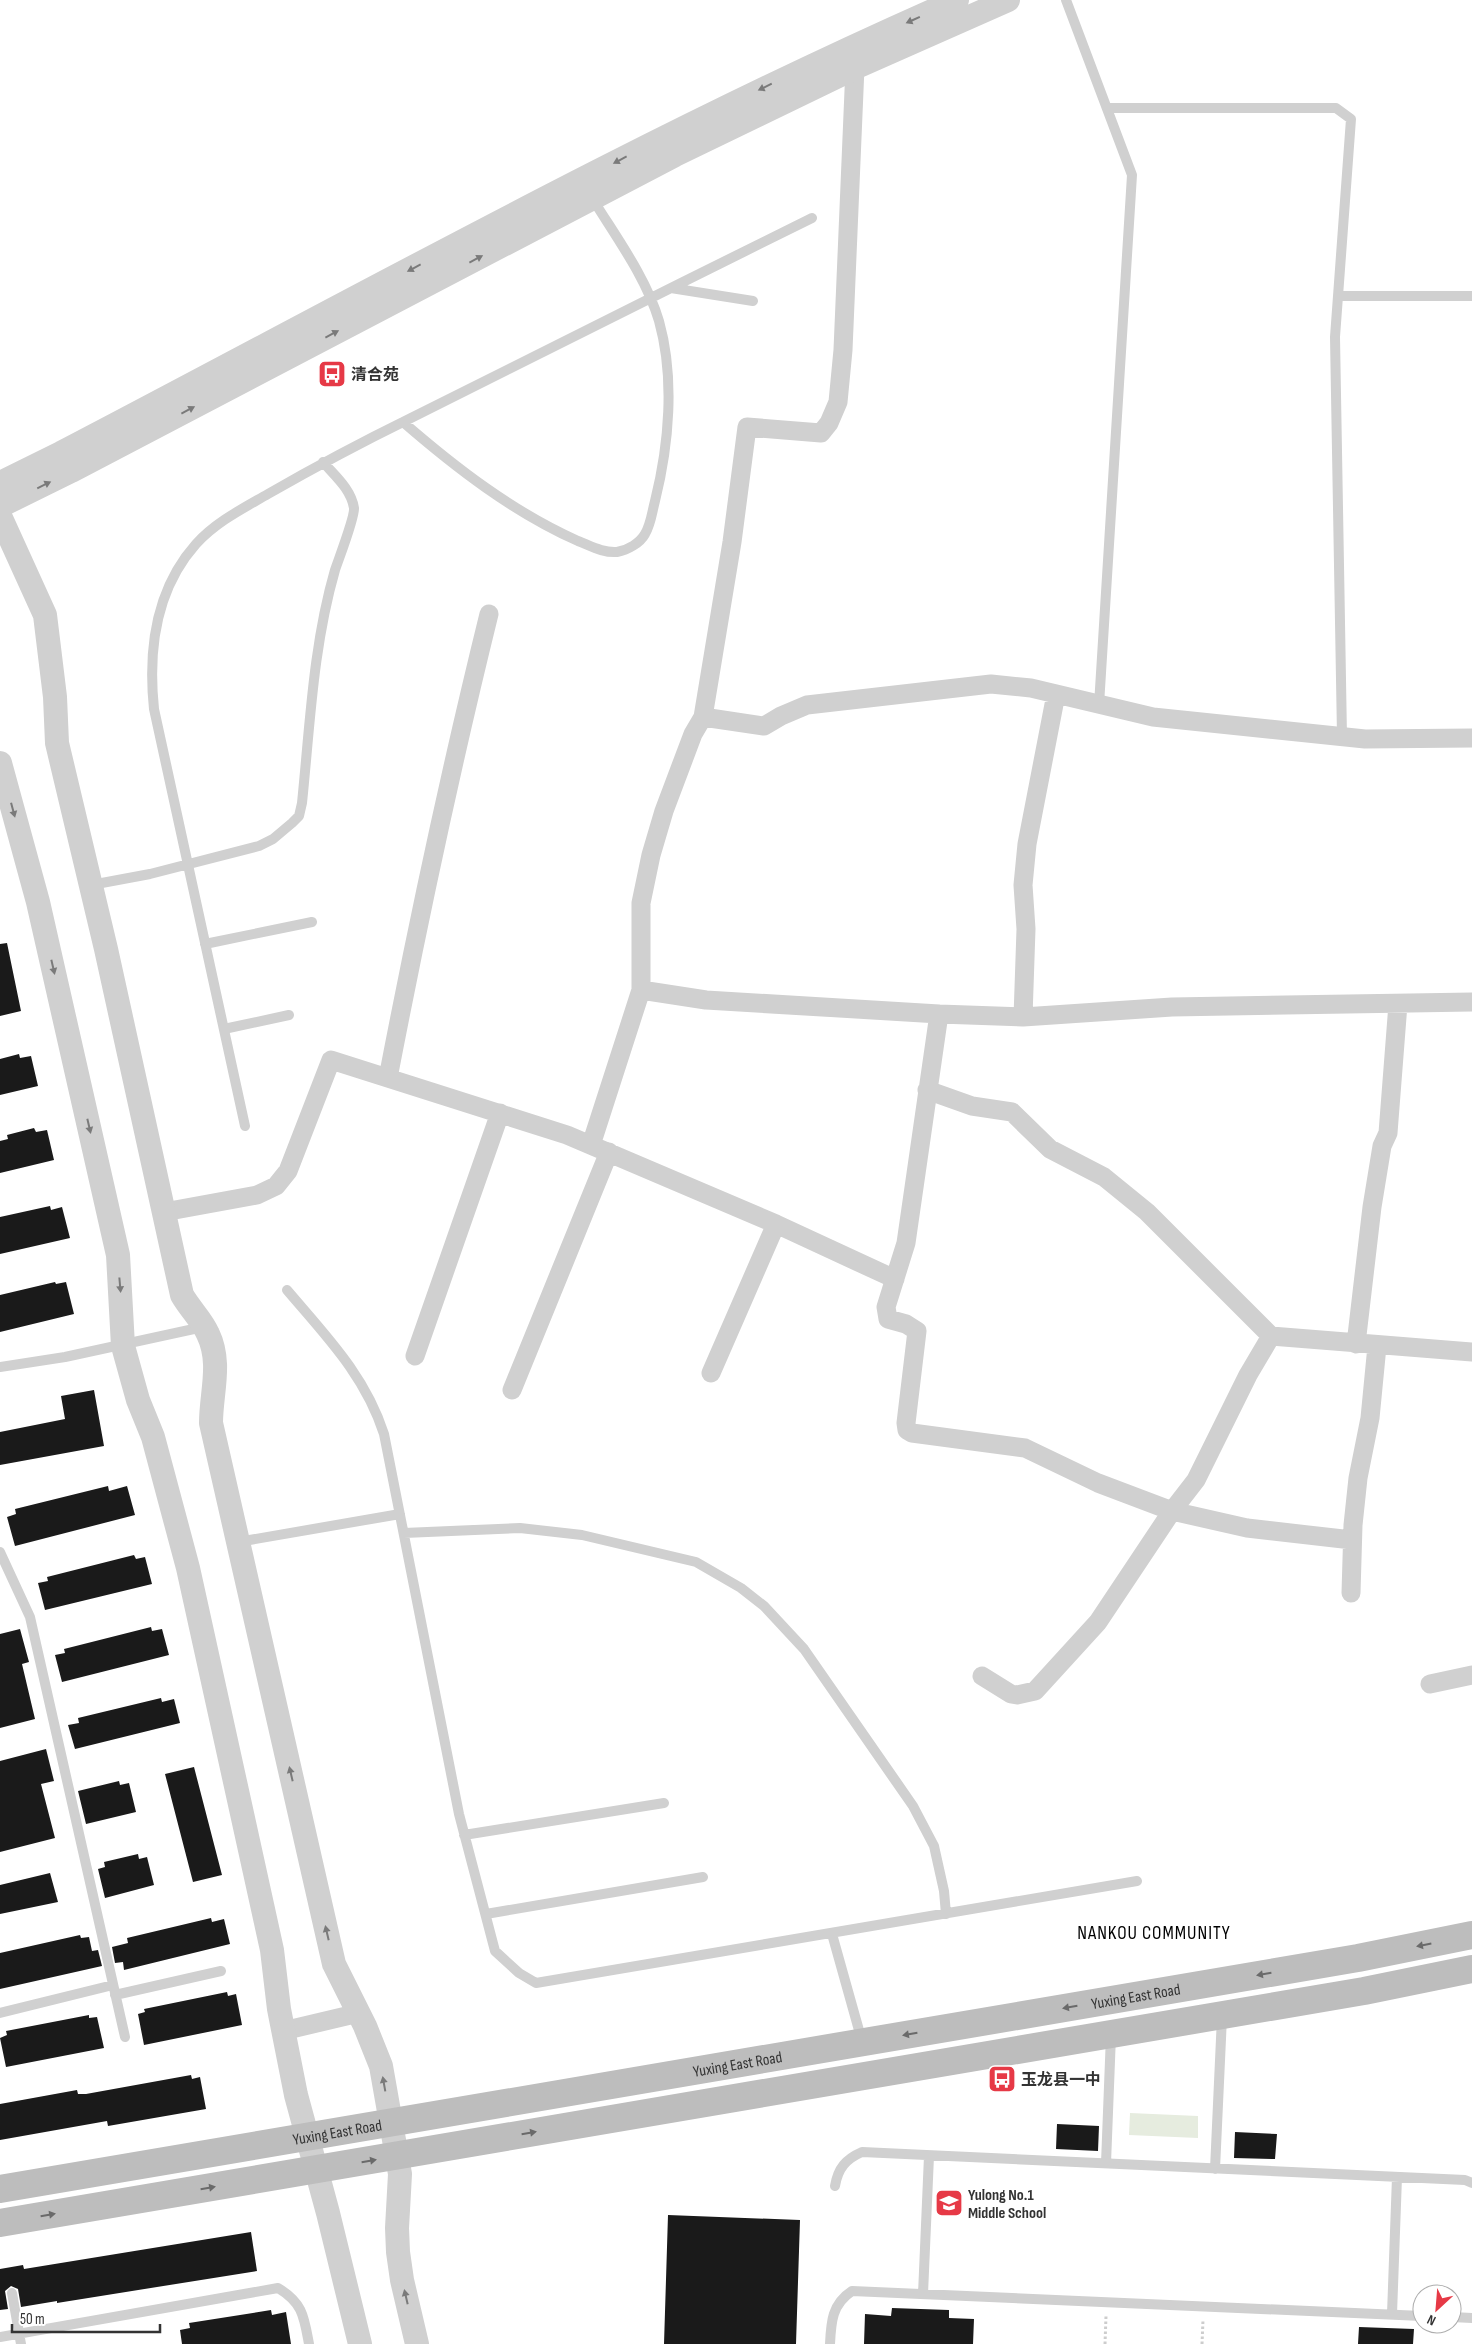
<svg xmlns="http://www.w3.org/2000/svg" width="1472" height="2344" viewBox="0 0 1472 2344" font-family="'Sofia Sans Condensed','Noto Sans SC',sans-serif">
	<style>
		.green { fill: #e6ecdf }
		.building { fill: #1a1a1a }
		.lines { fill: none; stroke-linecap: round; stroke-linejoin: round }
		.path { stroke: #cdcdcd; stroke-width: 3; stroke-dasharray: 2.5 2.5; stroke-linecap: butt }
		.service { stroke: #d0d0d0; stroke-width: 10 }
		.minor { stroke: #d0d0d0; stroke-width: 19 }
		.tertiary { stroke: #d0d0d0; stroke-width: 24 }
		.secondary { stroke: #bdbdbd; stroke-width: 28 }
		.oneway { fill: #7a7a7a }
		.oneway2 { fill: #6a6a6a }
		.labels { text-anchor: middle; stroke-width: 5; stroke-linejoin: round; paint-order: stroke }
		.poi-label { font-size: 16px; font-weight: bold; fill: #333; stroke: #fff; text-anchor: start }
		.street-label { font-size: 16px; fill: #333; stroke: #fff }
		.quarter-label { font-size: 19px; letter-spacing: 1px; fill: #000; stroke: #fff }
	</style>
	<rect width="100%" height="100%" fill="#fff"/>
	<path class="green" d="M1130,2113L1198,2116V2138L1129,2135Z"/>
	<path class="building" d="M7,943L21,1011L0,1016V944Z
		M19,1054L20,1058L31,1056L38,1086L0,1095V1059Z
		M34,1128L36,1132L47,1130L54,1160L0,1173V1141L8,1139L7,1135Z
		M50,1206L51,1210L62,1207L70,1238L0,1254V1217Z
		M55,1282L56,1284L66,1282L74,1314L0,1332V1295Z
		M94,1390L104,1446L0,1465V1432L65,1419L61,1396Z
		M108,1486L109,1491L127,1486L135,1515L15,1546L7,1517L16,1514L15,1509Z
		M134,1555L136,1559L145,1557L152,1584L45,1610L38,1583L48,1581L47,1577Z
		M151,1627L152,1631L162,1629L169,1655L62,1682L55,1655L65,1653L64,1649Z
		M20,1629L29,1662L22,1664L35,1719L0,1728V1634Z
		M161,1698L162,1702L174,1699L180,1723L75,1749L68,1725L79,1723L78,1718Z
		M46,1749L54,1781L41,1784L55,1838L0,1852V1761Z
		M194,1767L222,1875L193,1882L165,1774Z
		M119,1781L120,1785L129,1783L136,1812L86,1824L78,1791Z
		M138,1854L139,1859L147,1857L154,1885L105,1898L98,1869L105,1867L104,1862Z
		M50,1873L58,1902L0,1914V1885Z
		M211,1918L212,1922L224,1919L230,1944L124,1970L123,1962L115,1963L112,1947L128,1943L127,1938Z
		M80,1935L81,1938L89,1937L92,1951L98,1950L102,1966L0,1989V1953Z
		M227,1992L228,1996L236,1994L242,2025L144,2045L138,2014L145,2012L144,2009Z
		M89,2015V2018L97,2017L104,2048L6,2067L0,2038L7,2035L6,2031Z
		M191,2075L192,2079L200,2077L206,2109L108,2126L107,2121L0,2140V2104L77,2090L78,2094H86Z
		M1057,2124L1099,2126L1098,2151L1056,2149Z
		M1235,2132L1277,2134L1275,2159L1234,2158Z
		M668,2215L800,2220L796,2344H664Z
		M251,2232L257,2271L57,2303V2301L21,2307L18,2289L11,2286L5,2291L8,2309L0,2310V2269L23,2265L24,2269Z
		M892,2308L949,2310V2318L974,2319L973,2344H864L865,2314L891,2316Z
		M271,2310L272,2315L286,2312L291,2344H182L180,2330L190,2328L189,2323Z
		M1359,2327L1414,2329L1413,2344H1358Z"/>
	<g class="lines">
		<path class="path" d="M1105,2344L1106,2316
			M1202,2344L1203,2320"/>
		<path class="service" d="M1066,0L1132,175L1099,705
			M1107,108H1336L1351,119L1335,337L1342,736
			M671,288L753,301
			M1338,296H1472
			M403,422C456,468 513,512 578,541C591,546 603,553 617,552C628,550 640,543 645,534C651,524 652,512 655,501C669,445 675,378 659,321C646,277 616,237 592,198
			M91,885L150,874L259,846L273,839L292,823L299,816L302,803C310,725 313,646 335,570C339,558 355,517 354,508C351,489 335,476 323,462
			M205,944L312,922
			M224,1029L289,1015
			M245,1126L154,709C148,651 155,590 196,544C216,522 242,509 268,494C315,467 362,442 411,418C545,351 678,284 812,218
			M287,1290C326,1336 365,1375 384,1434L459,1814L495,1951L519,1973L536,1983L1137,1881
			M0,1367L65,1357L203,1327
			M404,1533L520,1528L582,1535L696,1562L741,1588L764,1606L804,1649L913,1806L934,1846L944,1891L946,1914
			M238,1542L400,1514
			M0,1552L30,1617L125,2037
			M464,1835L664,1803
			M486,1914L703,1877
			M832,1934L862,2041
			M115,1995L221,1971
			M0,2013L113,1985
			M1106,2163L1111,2035
			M1215,2169L1222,2017
			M835,2186C838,2168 846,2159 862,2152L1465,2180L1472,2183
			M12,2293L21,2344
			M923,2294L929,2156
			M1392,2314L1397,2177
			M1452,2317L1472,2318
			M0,2337L278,2288C303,2303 304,2317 309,2344
			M830,2344C831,2322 832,2304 852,2291L1422,2316"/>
		<path class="minor" d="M703,717L764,726L781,716L807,705L991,684L1031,688L1153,717L1365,739L1472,738
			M641,990V903L651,855L664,811L693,734L703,717L732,542L747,427L821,433L829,423L838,402L843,350L855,67
			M1023,1017L1026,929L1023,885L1027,844L1056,694
			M388,1078C418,922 451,768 489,614
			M927,1090L972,1106L1012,1112L1050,1149L1104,1177L1147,1212L1271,1336L1248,1375L1196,1480L1172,1511L1098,1622L1035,1691L1017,1695L1011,1694L982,1676
			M591,1145L641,990L706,1000L939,1014
			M164,1212L257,1195L276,1186L288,1171L331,1060L567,1135L776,1224L895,1279
			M1271,1336L1472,1352
			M1356,1344L1372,1207L1382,1146L1388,1133L1398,1004
			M415,1356L500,1113
			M711,1373L776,1224
			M512,1390L609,1152
			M1352,1540L1247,1528L1172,1511L1098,1483L1025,1448L912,1433L907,1430L906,1423L917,1331L906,1324L888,1319L886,1307L906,1243L939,1014L1023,1017L1172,1007L1472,1002
			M1351,1593L1353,1525L1358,1478L1370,1418L1377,1346
			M1430,1684L1472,1675
			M283,2031L359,2013"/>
		<path class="tertiary" d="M0,483L61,453C358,298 651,134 957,0
			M0,506L71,471L675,155L861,65L1008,0
			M0,516L45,615L55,697L57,743L106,949L182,1295C190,1309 202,1320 208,1334C222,1363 211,1393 211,1423L334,1964L365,2026L381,2066L400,2174L397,2228L398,2252L402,2280L417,2344
			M0,763L38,902L118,1255L123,1346L138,1400L153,1437L188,1568L272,1950L279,2009L296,2095L328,2213L360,2344"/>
		<g class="secondary">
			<path id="s1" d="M0,2189L1358,1958L1472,1935"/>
			<path d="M0,2223L1364,1991L1472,1969"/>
		</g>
	</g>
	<defs><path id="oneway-solid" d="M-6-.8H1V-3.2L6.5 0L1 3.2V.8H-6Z" transform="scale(1.25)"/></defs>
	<g class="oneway">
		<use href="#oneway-solid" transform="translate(913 20) rotate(156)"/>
		<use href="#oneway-solid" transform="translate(765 87) rotate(154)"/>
		<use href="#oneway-solid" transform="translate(620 160) rotate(152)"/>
		<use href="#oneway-solid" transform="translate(476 259) rotate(-28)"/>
		<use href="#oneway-solid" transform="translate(414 268) rotate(152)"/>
		<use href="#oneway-solid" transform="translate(332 334) rotate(-28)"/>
		<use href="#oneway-solid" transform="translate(188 410) rotate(-28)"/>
		<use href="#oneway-solid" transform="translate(44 485) rotate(-26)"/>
		<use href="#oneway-solid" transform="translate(13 810) rotate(75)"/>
		<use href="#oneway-solid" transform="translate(53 967) rotate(77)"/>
		<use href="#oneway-solid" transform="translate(89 1126) rotate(77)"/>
		<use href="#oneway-solid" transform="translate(120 1285) rotate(85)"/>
		<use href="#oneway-solid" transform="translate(291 1774) rotate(-103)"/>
		<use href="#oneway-solid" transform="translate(327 1933) rotate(-103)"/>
		<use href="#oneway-solid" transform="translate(384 2084) rotate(-100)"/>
		<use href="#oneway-solid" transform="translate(406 2297) rotate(-103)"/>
	</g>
	<g class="oneway2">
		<use href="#oneway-solid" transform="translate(1424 1945) rotate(169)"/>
		<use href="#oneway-solid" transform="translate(1264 1974) rotate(170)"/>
		<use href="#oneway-solid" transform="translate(1070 2007) rotate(170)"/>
		<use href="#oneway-solid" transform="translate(910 2034) rotate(170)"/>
		<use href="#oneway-solid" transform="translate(529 2133) rotate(-10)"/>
		<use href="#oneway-solid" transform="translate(369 2161) rotate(-10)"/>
		<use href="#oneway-solid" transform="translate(208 2188) rotate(-10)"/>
		<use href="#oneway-solid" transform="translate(48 2215) rotate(-10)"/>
	</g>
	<defs>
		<symbol id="bus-square" viewBox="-11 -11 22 22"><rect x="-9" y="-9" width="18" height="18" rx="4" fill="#e63946" stroke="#fff"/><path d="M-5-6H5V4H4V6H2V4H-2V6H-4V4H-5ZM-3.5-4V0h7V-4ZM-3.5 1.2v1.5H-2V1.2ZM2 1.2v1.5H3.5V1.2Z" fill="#fff"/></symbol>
		<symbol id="school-square" viewBox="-11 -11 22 22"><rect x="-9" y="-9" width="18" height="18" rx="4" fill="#e63946" stroke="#fff"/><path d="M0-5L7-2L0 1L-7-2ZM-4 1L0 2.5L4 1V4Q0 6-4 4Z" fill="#fff"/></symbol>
	</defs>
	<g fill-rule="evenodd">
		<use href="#bus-square" x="316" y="358" width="32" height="32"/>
		<use href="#bus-square" x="986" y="2063" width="32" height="32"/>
		<use href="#school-square" x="933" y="2187" width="32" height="32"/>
	</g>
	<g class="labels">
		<g class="poi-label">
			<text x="351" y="380">清合苑</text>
			<text x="1021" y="2085">玉龙县一中</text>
			<text x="968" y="2200">Yulong No.1<tspan x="968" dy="18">Middle School</tspan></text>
		</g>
		<g class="street-label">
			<text dy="6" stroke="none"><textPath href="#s1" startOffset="1152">Yuxing East Road</textPath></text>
			<text dy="6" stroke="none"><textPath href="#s1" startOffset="748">Yuxing East Road</textPath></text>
			<text dy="6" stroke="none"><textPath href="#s1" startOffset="342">Yuxing East Road</textPath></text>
		</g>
		<g class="quarter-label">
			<text x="1154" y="1939">NANKOU COMMUNITY</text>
		</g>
	</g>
	<g transform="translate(1437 2309) rotate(206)"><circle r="24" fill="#ffffff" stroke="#adadad"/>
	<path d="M0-4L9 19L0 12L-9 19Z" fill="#e63946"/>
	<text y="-8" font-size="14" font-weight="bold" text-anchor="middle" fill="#333333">N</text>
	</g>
	<path d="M12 2324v8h148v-8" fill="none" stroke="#333333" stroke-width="2.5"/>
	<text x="20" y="2324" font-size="15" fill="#333333" stroke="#ffffff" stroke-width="4" paint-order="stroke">50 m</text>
</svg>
